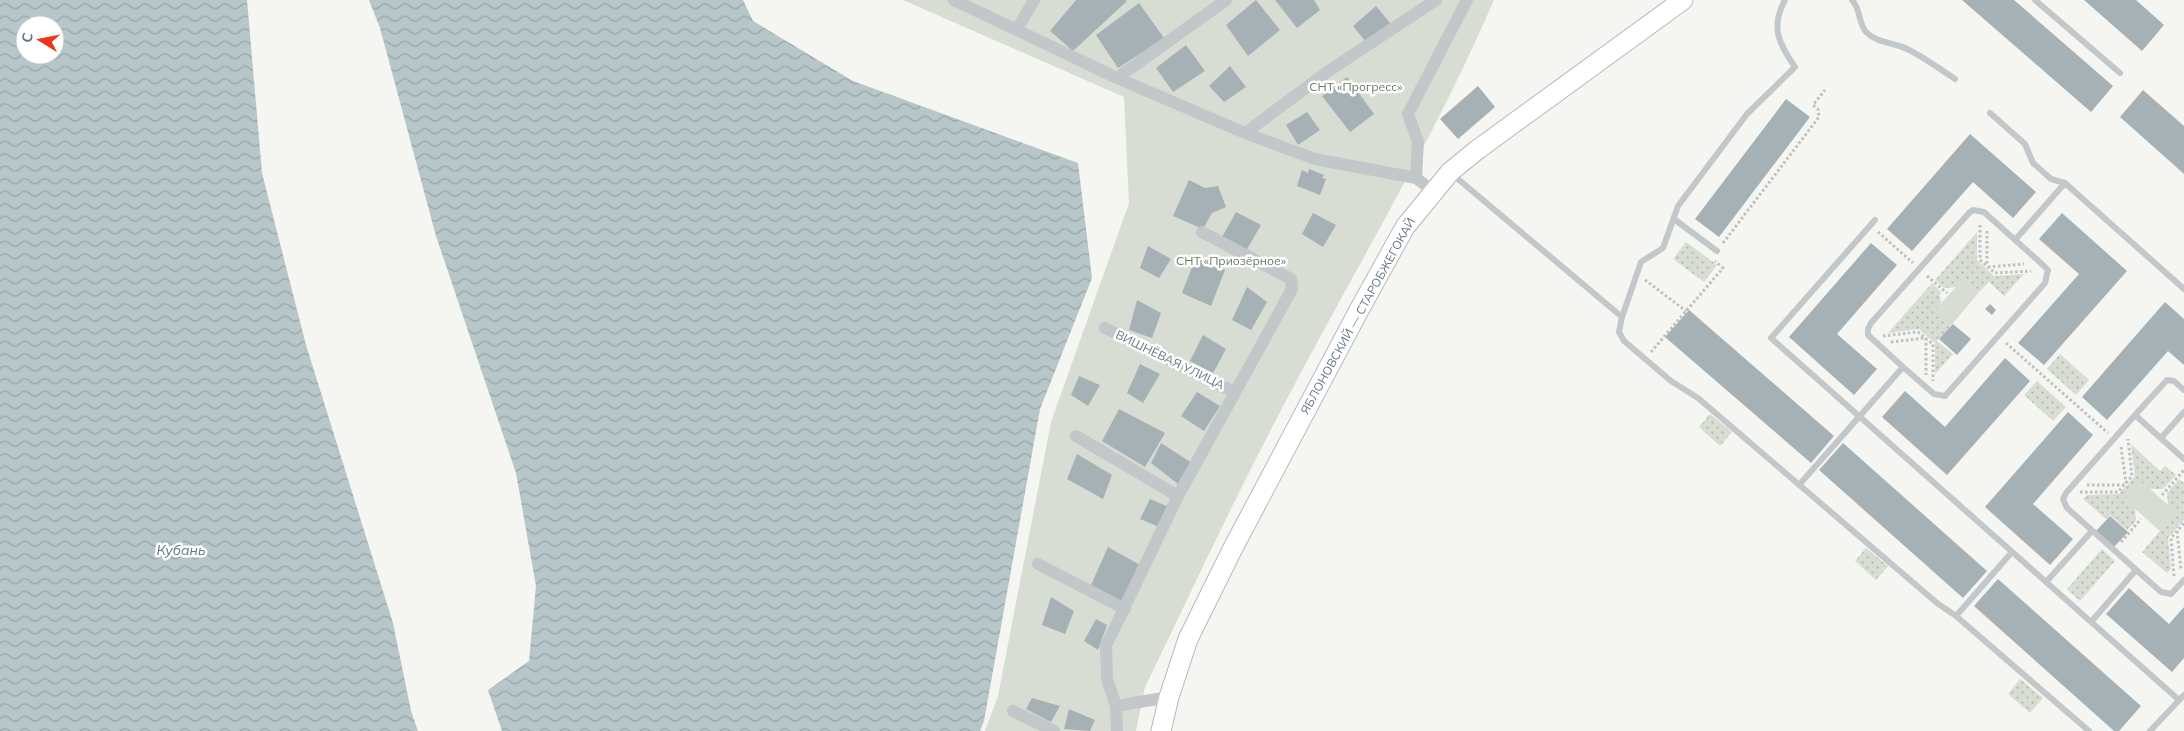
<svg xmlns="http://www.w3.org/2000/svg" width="2184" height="731" viewBox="0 0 2184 731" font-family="Mulish,sans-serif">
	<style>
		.grass { fill: url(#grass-dots) }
		.garden { fill: #d7ddd2 }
		.water { fill: url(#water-waves); fill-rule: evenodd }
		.building { fill: #a6b1b5 }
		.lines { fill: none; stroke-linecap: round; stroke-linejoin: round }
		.secondary-casing { stroke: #b4babe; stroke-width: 21 }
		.path { stroke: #bec0c2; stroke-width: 3; stroke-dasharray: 2.5 2.5; stroke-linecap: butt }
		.lane { stroke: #c2c7c9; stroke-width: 6 }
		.street { stroke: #c2c7c9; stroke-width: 12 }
		.secondary { stroke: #fff; stroke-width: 19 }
		.labels { text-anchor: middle; stroke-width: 5; stroke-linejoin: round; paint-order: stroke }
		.park-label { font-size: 12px; fill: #697b62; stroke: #fff }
		.street-label { font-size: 12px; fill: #627884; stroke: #fff }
		.water-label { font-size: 14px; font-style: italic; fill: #5e7b81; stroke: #fff }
	</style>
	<defs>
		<pattern id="grass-dots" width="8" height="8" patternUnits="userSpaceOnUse" patternTransform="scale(1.25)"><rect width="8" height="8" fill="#d7ddd2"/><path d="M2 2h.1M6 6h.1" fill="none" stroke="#b2b8b0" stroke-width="1.8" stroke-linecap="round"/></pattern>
		<pattern id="water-waves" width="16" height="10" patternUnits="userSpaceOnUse" patternTransform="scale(1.25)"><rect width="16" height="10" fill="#b7c6c8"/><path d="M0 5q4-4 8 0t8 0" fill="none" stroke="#98a6a8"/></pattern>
	</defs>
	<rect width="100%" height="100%" fill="#f5f5f1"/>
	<path class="grass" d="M1977,232V260L1994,276L2024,274L2004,296L1989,282L1979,292L1964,278L1956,287L1944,288L1935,280Z
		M1686,242L1717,265L1704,282L1673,259Z
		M1932,283L1941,292L1940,296L1941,303L1934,312L1950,327L1937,341L1953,354L1935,374V343L1919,329L1888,333Z
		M2060,354L2089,380L2076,395L2047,369Z
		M2037,381L2066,407L2053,421L2024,395Z
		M1710,414L1732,432L1720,446L1699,427Z
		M2131,444L2160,471L2165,466L2176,475L2163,489H2150L2141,482L2125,500L2135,508L2136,521L2127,530L2110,515L2106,519L2083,499L2087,495L2119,494L2135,476Z
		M2179,479L2184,483V520L2168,538L2171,569L2167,573L2142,552L2176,512L2168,505L2167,493Z
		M1866,548L1888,566L1876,580L1855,561Z
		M2102,549L2115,561L2080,601L2067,589Z
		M2020,679L2043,698L2030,713L2008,694Z"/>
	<path class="garden" d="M903,0H1494C1432,144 1350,277 1278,416C1231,505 1189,597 1145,687L1136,731H985L998,696L1051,422L1129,203L1124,97Z
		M1964,278L1979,292L1950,327L1933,312Z
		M2141,481L2176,512L2160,531L2125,500Z"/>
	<path class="water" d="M0,0H247L262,173L306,345L393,623L411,711L418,731H0ZM25,25H55V55H25Z
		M369,0H743L753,21L853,81L1078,163L1092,278L1040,409L984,721L980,731H502L488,690L529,661L536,586L516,473L436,236L380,28Z"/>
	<path class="building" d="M1076,0H1125L1127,1L1073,51L1050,31Z
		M1256,0L1280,30L1248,56L1226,25Z
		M1275,0H1314L1320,10L1297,28Z
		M1962,0H2014L2113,86L2091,112Z
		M2084,0H2136L2164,25L2142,51Z
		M1139,3L1164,38L1118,68L1096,35Z
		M1376,6L1390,23L1366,42L1353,26Z
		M1186,45L1205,71L1173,92L1156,68Z
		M1230,66L1246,87L1224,102L1209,86Z
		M1347,77L1374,114L1350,132L1322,96Z
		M1478,86L1495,107L1458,139L1440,119Z
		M2143,90L2184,126V174L2120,117Z
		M1786,99L1810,117L1719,237L1695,219Z
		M1307,112L1320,130L1298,145L1286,125Z
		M1970,134L2036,192L2013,218L1973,182L1912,251L1887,229Z
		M1309,169L1324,175L1322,178L1326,179L1320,195L1297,186L1302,170L1308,173Z
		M1189,180L1205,188L1218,186L1226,207L1212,213L1203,229L1173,216Z
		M1236,212L1261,225L1246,251L1222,237Z
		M1313,213L1336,225L1323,247L1302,234Z
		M2062,213L2127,271L2044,365L2018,343L2079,274L2039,239Z
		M1871,243L1897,265L1837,334L1877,369L1854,395L1789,337Z
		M1148,246L1171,259L1159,278L1140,268Z
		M1196,257L1225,270L1211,306L1182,293Z
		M1247,287L1267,302L1251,330L1232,320Z
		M1137,300L1161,313L1152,338L1129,330Z
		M2165,302L2184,319V365L2168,351L2107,420L2082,397Z
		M1990,304L1996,310L1992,315L1985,309Z
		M1689,310L1834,436L1811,463L1665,337Z
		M1953,324L1971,339L1957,355L1939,339Z
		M1203,335L1226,349L1213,373L1190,361Z
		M2005,358L2030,381L1947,475L1882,417L1905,391L1945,427Z
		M1140,364L1160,374L1143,403L1127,393Z
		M1079,376L1100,385L1088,406L1071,395Z
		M1197,392L1220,406L1204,431L1181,416Z
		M1119,409L1165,433L1145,467L1102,441Z
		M2068,412L2093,435L2033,504L2073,539L2050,565L1985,507Z
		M1161,443L1192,463L1178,484L1151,463Z
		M1843,443L1987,571L1963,598L1819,470Z
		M1077,454L1112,475L1103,499L1067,479Z
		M1150,499L1169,507L1159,527L1140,519Z
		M2110,516L2128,532L2114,547L2096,531Z
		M1108,547L1140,565L1123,602L1091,585Z
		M1998,579L2141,706L2119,731H2114L1974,606Z
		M2129,588L2169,624L2184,607V658L2172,672L2106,614Z
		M1051,597L1074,611L1065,634L1042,625Z
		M1096,619L1107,625L1098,650L1084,641Z
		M1032,698L1060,706L1051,722L1026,709Z
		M1069,709L1095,720L1090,731L1064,729Z"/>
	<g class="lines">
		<defs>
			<path id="secondary" d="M1161,731L1169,697L1188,639L1233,548L1358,312L1405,227L1450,172L1477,150L1683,0"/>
		</defs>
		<use href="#secondary" class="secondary-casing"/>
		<path class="path" d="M1980,225V260L1995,273L2031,271
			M1987,231V266
			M1878,232L1913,263
			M1723,243L1819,117L1818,109L1813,105L1825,90
			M1988,267L2024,264
			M1927,276L1947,293
			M1645,280L1686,311
			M1883,336L1918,332L1933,344V381
			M1926,338V375
			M1891,342L1925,338
			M2006,343L2108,433
			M1651,352L1723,268L1715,261
			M2121,447L2126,483
			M2087,485H2125
			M2080,492H2118L2132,476L2128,439
			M2162,495L2184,470
			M2177,531L2181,570
			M2121,542L2141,519
			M2174,576L2171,538L2184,523"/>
		<path class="lane" d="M1852,0C1861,9 1858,23 1866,32C1878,44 1895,42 1909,50C1925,58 1940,69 1955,79
			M2035,0L2120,73
			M1990,113L2025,144L2033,163L2051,179L2065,183L2184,289
			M1452,174L1622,317L1641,262L1663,248L1678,206L1747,114L1795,67C1779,44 1770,27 1785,0
			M1674,219L1717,251
			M1875,220L1771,338L2179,700
			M2015,240L2065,183
			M1622,317L1619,332L1624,341L1671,381L1698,398L1937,603L1956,616L2089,731
			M2135,415L2167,380L2174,381L2184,390
			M2161,438L2184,412
			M2184,459L2135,415L2066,493L2063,499L2067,508L2161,592L2171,594L2184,580
			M1799,485L1903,367L1868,335V329L1871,323L1969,213L1973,210L1984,212L2043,265L2048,270L2045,283L1945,396L1934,394L1903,367
			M2046,582L2092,531
			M1956,616L2012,552
			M2091,622L2136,570
			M2150,731L2184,695"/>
		<path class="street" d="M954,0L1117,78L1245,133L1315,159L1416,178L1433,191
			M1017,29L1034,0
			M1117,78L1226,0
			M1245,133L1330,70L1436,0
			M1416,178L1418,142L1408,114L1467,0
			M1105,328L1234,392
			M1076,436L1178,496
			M1038,564L1125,609
			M1116,706L1169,697
			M1013,711L1054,731
			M1117,731L1116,706L1107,679L1106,646L1178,496L1292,289L1291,279L1202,232"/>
		<use href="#secondary" class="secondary"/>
	</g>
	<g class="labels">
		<g class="park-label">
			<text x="1356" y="91">СНТ «Прогресс»</text>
			<text x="1231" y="265">СНТ «Приозёрное»</text>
		</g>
		<g class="street-label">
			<text transform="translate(1358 316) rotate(-61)" y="4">ЯБЛОНОВСКИЙ — СТАРОБЖЕГОКАЙ</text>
			<text transform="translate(1170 360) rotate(26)" y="4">ВИШНЁВАЯ УЛИЦА</text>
		</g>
		<g class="water-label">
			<text x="181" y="555">Кубань</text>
		</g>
	</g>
	<g transform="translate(40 40) rotate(280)"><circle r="24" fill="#ffffff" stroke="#c0c9ce"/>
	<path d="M0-4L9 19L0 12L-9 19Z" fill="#ed351a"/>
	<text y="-8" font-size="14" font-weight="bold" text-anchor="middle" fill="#627884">С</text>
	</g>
</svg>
